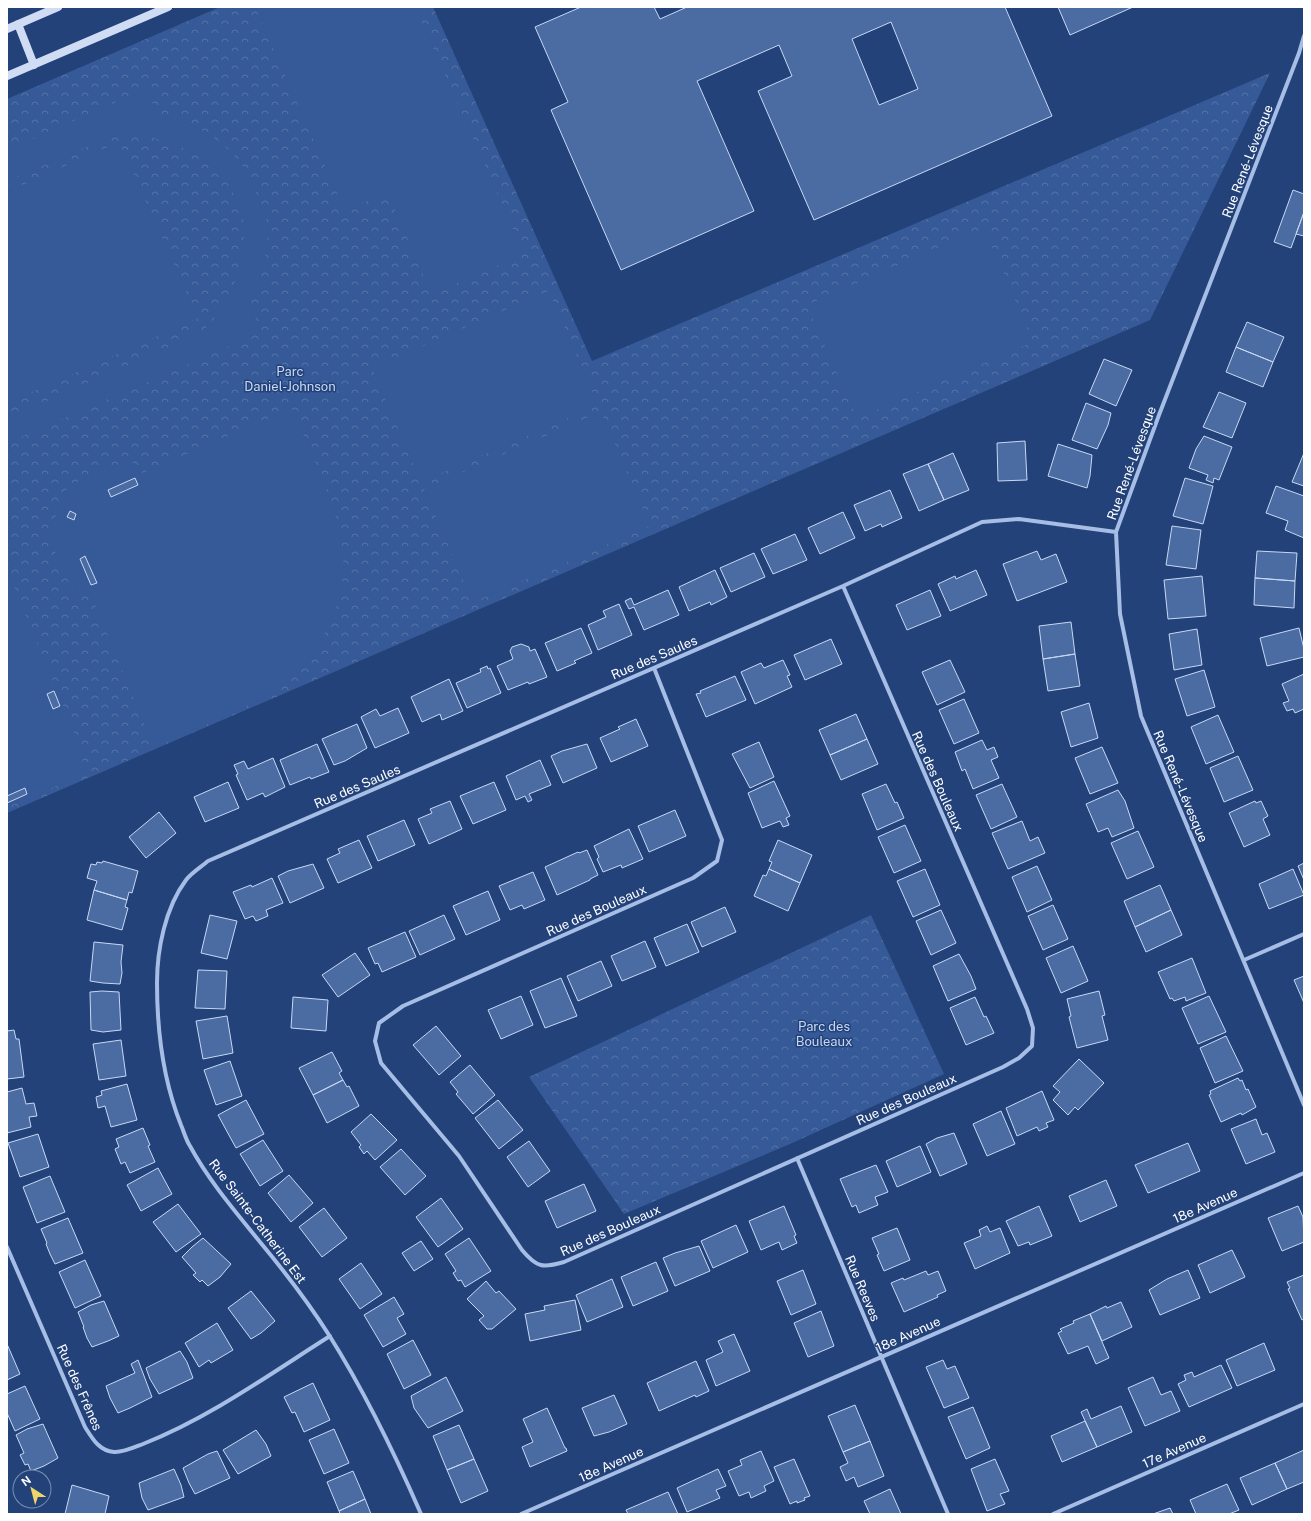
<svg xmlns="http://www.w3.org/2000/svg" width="1311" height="1521" viewBox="0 0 1311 1521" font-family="'Public Sans',sans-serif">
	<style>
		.forest { fill: url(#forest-crowns) }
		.garden { fill: #365a98 }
		.building { fill: #4b6ba3; stroke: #c8d8f4; fill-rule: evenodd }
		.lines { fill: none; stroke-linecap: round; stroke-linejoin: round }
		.street { stroke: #a6bde5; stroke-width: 4 }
		.secondary { stroke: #cfdcf4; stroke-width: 8 }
		.labels { text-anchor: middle; stroke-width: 3; stroke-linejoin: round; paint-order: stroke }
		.street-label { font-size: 13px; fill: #fff; stroke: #23427a }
		.park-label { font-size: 13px; fill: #c8d8f4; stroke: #23427a }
	</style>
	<defs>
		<pattern id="forest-crowns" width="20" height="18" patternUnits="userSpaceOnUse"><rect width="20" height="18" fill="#365a98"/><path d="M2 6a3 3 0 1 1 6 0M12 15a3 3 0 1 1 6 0" fill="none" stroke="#5473a7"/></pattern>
	</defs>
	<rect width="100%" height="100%" fill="#23427a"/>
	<path class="forest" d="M220,7H433L592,361L1270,73L1150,320L7,813V99Z
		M871,915L944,1074L790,1144L624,1214L529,1077Z"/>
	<path class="garden" d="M255,7H415L524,254L432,294L387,192L345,211Z
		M146,89L157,113C170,118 185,121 197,128C230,145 249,168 260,203C262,209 266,216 267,223C270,252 260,280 250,306L262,332L7,443V419L202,332L221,311L236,280L243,251L245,225L237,200L225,179L202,158L177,145L144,135L117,134L7,181V150Z
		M119,142L198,318L7,403V192Z
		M984,228L1033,342L857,418L807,305Z
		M549,291L598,405L421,482L372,368Z
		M292,409C311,454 335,498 342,546C346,570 341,598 331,620C320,644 306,667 285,684C269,696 250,704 232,713C206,725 181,736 154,747L89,590L75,596L48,535L68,486L131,459L138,475Z
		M601,412L650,526L473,602L424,489Z
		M7,570L84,757L75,778L7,807Z"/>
	<path class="building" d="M581,7H654L660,19L687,7H1005L1052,116L814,220L758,91L792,76L779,45L697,81L754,211L621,270L551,110L568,102L535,27ZM891,22L918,89L879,105L852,39Z
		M1058,7H1133L1070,35Z
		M1293,190L1304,194V212L1291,248L1274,242Z
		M1304,212V236L1296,234Z
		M1247,322L1284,337L1273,362L1236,347Z
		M1236,347L1273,362L1263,387L1226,372Z
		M1104,359L1132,370L1116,406L1089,394Z
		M1219,392L1246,403L1232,438L1203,427Z
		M1086,403L1111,413L1108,425L1097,449L1072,440Z
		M1204,436L1232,447L1219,480L1214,478L1213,483L1206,480L1208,475L1189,468L1196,449Z
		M1025,441L1027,480L998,481L997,443Z
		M1058,444L1092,455L1090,476L1087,488L1048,476Z
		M953,453L969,490L944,500L928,464Z
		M1304,453V486L1292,482Z
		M928,464L944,500L919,511L903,474Z
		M135,478L138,485L111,497L108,490Z
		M1185,478L1213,486L1203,524L1173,516Z
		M1276,486L1304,496V538L1285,530L1288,521L1266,513Z
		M890,490L902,518L882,527L881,524L865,531L854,505Z
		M70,511L76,514L74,520L67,517Z
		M843,512L855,538L820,554L808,528Z
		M1172,526L1201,530L1196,569L1166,565Z
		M795,534L807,560L773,574L761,549Z
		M1037,551L1041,560L1056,554L1067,582L1017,601L1003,564Z
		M1257,551L1297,553L1295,581L1255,578Z
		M754,553L765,577L731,592L720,568Z
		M85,556L97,583L91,585L80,559Z
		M715,570L727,597L711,605L710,602L689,611L679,587Z
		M976,570L987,595L950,611L938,584L955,576L956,579Z
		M1202,576L1206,616L1168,619L1164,580Z
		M1255,578L1295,581L1294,608L1254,605Z
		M668,590L679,615L644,630L634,607L629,609L625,601L631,598L634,605Z
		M930,590L941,616L907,630L896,605Z
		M619,604L632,635L598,650L588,625L606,617L603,611Z
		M1071,622L1075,654L1043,659L1039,626Z
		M581,628L592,653L574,661L576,663L557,671L545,643Z
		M1299,628L1304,649V657L1267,666L1260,638Z
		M1197,629L1202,665L1174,670L1169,634Z
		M831,639L842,664L805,680L794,655Z
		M521,644L529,647L530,651L535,649L547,677L529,684L528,682L508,690L497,666L513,659L510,651L512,647Z
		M1075,654L1080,686L1048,691L1043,659Z
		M783,660L790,675L787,676L792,687L755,704L741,672L761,663L764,668Z
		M950,660L965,692L937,705L922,672Z
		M487,666L488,669L490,668L501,693L467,708L456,683L481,672L480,669Z
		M1204,670L1215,707L1187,716L1175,679Z
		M1304,674V709L1295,713L1293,709L1287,711L1283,703L1289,701L1282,684Z
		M735,676L746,700L706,717L696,694L701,693L700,691Z
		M449,679L463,711L442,720L440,714L422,722L411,697Z
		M54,691L60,706L53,709L47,694Z
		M964,699L979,733L954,744L939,710Z
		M1089,703L1098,738L1071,747L1061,712Z
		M398,708L409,733L375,748L361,717L376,709L380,716Z
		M856,714L867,739L830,755L819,730Z
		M1218,715L1234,752L1206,764L1191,727Z
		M636,719L648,746L611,762L600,738L620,729L618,727Z
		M357,724L367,748L345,761L334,765L322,739Z
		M867,739L878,764L841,780L830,755Z
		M982,740L987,750L994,747L998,757L991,760L999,778L973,789L965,769L962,771L955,752Z
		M759,742L774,777L750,788L732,754Z
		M317,744L329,772L311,779L310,777L290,785L280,760Z
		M587,744L597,768L563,783L551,756L562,751Z
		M1102,747L1118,783L1090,794L1075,758Z
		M1238,756L1253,790L1224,802L1210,768Z
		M273,758L285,787L265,797L263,793L247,800L236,775L238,774L234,765L244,761L248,769Z
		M540,760L551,785L529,794L532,800L528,802L525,796L516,800L506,776Z
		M774,781L790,816L786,818L789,825L783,827L780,821L762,828L748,793Z
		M228,782L239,808L205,822L194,797Z
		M494,782L506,810L473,824L460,796Z
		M886,784L895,803L897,802L904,818L877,830L862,794Z
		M1002,784L1017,817L991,829L976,795Z
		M25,788L27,794L7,803V796Z
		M1118,790L1125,801L1134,828L1112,837L1108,828L1098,832L1086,804Z
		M450,801L462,829L429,844L418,819L432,813L430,809Z
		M1255,801L1256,803L1261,801L1268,816L1263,819L1270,835L1244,847L1229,813Z
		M675,810L686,836L649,852L638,826Z
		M159,812L176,833L146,858L129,837Z
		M404,820L415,845L378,861L367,836Z
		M1022,821L1030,841L1038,837L1045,853L1008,869L992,833Z
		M905,825L921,861L894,873L878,837Z
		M629,829L643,859L622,868L621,865L603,872L597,859L599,857L594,846Z
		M1138,831L1154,867L1127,879L1111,843Z
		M359,840L372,868L338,883L327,859L340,853L338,849Z
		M778,840L812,855L800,883L769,869L772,862L769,861Z
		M587,850L598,875L590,879V880L557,895L545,867L578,852L579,853Z
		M103,861L138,871L132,893L129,892L127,900L94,890L97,881L87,878L91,864L96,865L97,862L102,863Z
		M1304,863V880L1298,866Z
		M313,864L324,888L290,903L278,876L288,871Z
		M1037,866L1052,900L1027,912L1012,877Z
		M769,869L800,883L788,911L754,896L763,875L766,876Z
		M925,869L940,905L913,917L897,881Z
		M1293,869L1304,895L1269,909L1259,884Z
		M533,872L545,900L524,909L522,905L510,910L499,886Z
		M272,878L283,903L266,910L268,916L256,921L253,916L245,919L233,892L251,885L252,887Z
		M1160,885L1171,910L1135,927L1124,901Z
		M94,890L127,900L125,907L128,908L122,930L87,920Z
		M488,891L500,920L466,935L453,906Z
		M1053,905L1068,939L1043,950L1028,916Z
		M725,907L736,932L702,947L691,922Z
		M941,910L956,943L931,955L916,921Z
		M1171,910L1182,935L1146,952L1135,927Z
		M210,915L237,921L227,959L201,953Z
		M444,915L455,939L420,955L409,931Z
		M687,924L699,952L666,966L654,938Z
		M405,932L416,957L382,972L378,963L375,964L368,948Z
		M645,941L656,967L622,981L611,956Z
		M94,942L123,945L121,962L122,973L120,984L103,983L90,981Z
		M1073,946L1088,981L1061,993L1046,958Z
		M355,953L370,975L338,997L322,975Z
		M959,954L971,976L976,989L948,1001L933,966Z
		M1192,958L1206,993L1186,1001L1185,997L1174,1001L1172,998L1170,999L1158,972Z
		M601,961L612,986L578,1001L567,976Z
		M198,970L227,971L225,1009L195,1008Z
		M1304,976V1003L1294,980Z
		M561,978L577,1016L545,1028L530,991Z
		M102,991L119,992L121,1030L103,1032L91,1030L90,992Z
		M1099,991L1105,1015L1102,1016L1108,1040L1077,1048L1069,1017L1071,1016L1067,999Z
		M521,996L533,1025L501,1039L488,1010Z
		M1209,996L1226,1032L1198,1044L1182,1008Z
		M293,997L328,1000L326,1031L291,1028Z
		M975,997L984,1017L986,1016L994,1033L966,1045L950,1008Z
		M227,1016L233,1053L203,1059L196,1021Z
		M436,1026L461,1056L439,1075L413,1045Z
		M14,1030L16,1039H19L24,1077L7,1079V1031Z
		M1226,1036L1243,1071L1215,1083L1200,1048Z
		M121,1040L126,1076L99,1080L93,1044Z
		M332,1052L342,1071L339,1073L343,1080L313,1095L299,1068Z
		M1079,1059L1104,1083L1078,1110L1075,1107L1068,1115L1053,1100L1060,1092L1053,1086Z
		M230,1061L242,1096L216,1105L204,1070Z
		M470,1065L495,1095L473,1114L456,1094L458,1092L450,1082Z
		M1238,1078L1240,1081L1242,1080L1246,1090L1248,1089L1256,1107L1242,1115L1241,1113L1221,1122L1209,1095L1211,1094L1210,1091Z
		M343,1080L347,1087L349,1086L359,1106L327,1123L313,1095Z
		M127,1084L137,1120L111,1127L105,1106L98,1108L96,1097L102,1095L101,1091Z
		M22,1088L26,1104L34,1103L37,1116L29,1117L31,1127L7,1133V1092Z
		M1042,1091L1054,1120L1046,1123L1048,1127L1039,1131L1037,1127L1017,1136L1006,1108Z
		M246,1100L264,1134L236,1148L218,1115Z
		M498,1100L523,1130L499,1149L475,1118Z
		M1001,1111L1015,1144L987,1156L973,1124Z
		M371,1114L397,1140L375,1160L367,1151L364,1154L359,1147L361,1145L351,1132Z
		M1256,1119L1262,1135L1267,1133L1275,1152L1246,1164L1231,1129Z
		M143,1128L150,1145L148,1146L155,1162L130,1173L125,1162L121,1164L115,1149L119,1147L116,1139Z
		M954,1133L967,1164L940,1176L926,1144L937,1138Z
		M38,1134L49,1167L20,1177L8,1143Z
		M263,1140L283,1171L260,1186L240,1154Z
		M529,1141L550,1171L528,1187L507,1157Z
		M1188,1143L1200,1171L1148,1193L1135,1165Z
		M920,1146L931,1172L897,1187L886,1161Z
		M401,1149L426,1176L405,1195L380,1167Z
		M876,1165L888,1192L875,1197L878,1205L859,1213L856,1205L852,1207L840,1179Z
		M158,1168L172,1194L141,1211L127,1185Z
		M289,1175L313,1203L291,1222L268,1193Z
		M50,1176L65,1212L37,1223L23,1187Z
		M1106,1180L1117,1206L1080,1222L1069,1196Z
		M584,1184L596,1211L557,1228L545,1201Z
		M441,1198L463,1229L438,1247L416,1217Z
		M178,1204L201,1234L176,1252L153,1222Z
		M784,1206L796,1235L794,1236L797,1243L782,1250L779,1242L761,1250L749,1221Z
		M1039,1206L1052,1236L1030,1245L1029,1242L1018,1246L1006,1221Z
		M1298,1206L1303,1217L1304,1242L1282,1251L1268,1218Z
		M324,1208L347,1238L322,1257L299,1227Z
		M68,1218L83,1253L55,1264L50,1254L46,1244L47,1243L41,1229Z
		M736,1225L748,1252L713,1268L701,1241Z
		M987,1226L990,1232L1000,1228L1010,1253L975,1269L964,1243L981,1236L979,1230Z
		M897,1228L910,1260L884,1271L877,1255L879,1254L872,1238Z
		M203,1238L231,1264L220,1277L208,1286L202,1280L200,1282L193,1275L196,1273L182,1257L192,1247Z
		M469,1238L491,1271L465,1287L461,1280L458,1281L453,1273L456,1271L445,1254Z
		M421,1241L433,1259L414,1271L402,1253Z
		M699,1246L710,1271L675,1286L663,1258L675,1253Z
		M1232,1250L1245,1277L1210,1293L1198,1265Z
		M85,1260L101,1296L75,1308L59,1272Z
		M656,1262L668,1291L633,1306L621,1277Z
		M361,1263L382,1294L360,1309L339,1279Z
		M803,1270L816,1304L791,1315L777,1281Z
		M1188,1270L1200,1298L1160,1315L1149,1290L1167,1279Z
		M926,1271L928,1275L938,1271L946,1291L937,1295L938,1297L904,1312L891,1283L903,1278L904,1280Z
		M1304,1275V1319L1302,1320L1288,1289L1290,1288L1287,1282Z
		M612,1279L623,1307L587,1322L576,1295Z
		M486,1281L496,1293L499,1291L516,1309L492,1329H487L479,1320L484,1316L467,1299Z
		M251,1291L275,1321L261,1333L251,1339L228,1308Z
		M394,1297L404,1314L397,1318L406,1334L383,1347L364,1315Z
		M575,1300L581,1330L530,1341L525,1314L545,1310L544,1306Z
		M104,1301L119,1336L108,1341L92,1347L87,1338L83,1327H84L78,1312L91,1305Z
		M1121,1302L1132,1327L1102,1341L1090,1314L1106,1306L1107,1308Z
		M821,1311L834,1346L808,1357L794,1323Z
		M1090,1314L1109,1358L1096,1364L1088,1346L1068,1354L1058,1333L1062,1331L1060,1329L1074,1323L1073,1321Z
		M217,1323L233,1350L211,1363L209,1360L199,1367L185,1343Z
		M734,1334L750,1371L716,1386L706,1360L723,1352L718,1341Z
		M413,1340L431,1375L404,1389L387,1354Z
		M1264,1343L1275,1370L1237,1386L1226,1360Z
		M7,1344L20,1374L7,1380Z
		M180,1351L187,1362L193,1378L159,1394L150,1379L146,1368Z
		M138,1360L152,1397L130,1408L118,1413L110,1398L106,1386L135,1373L131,1364Z
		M943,1360L947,1369L955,1366L969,1398L944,1408L926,1367Z
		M696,1361L709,1391L696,1397L695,1395L659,1411L647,1383Z
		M1221,1365L1232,1388L1189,1407L1178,1384L1186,1380L1184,1375L1192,1372L1194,1377Z
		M446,1377L463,1411L428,1428L414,1408L411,1396Z
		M1153,1377L1161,1395L1171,1391L1180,1411L1145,1426L1128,1388Z
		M313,1383L330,1420L304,1432L295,1412L292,1413L284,1397Z
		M25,1386L40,1419L15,1431L7,1413V1394Z
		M614,1395L627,1424L609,1432L594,1436L582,1408Z
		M855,1405L870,1441L843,1452L828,1416Z
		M1121,1406L1132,1432L1097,1447L1081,1412L1087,1409L1091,1419Z
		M973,1407L990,1448L966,1459L948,1417Z
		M547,1408L565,1448H566L567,1451L530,1467L522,1447L533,1442L523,1419Z
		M1085,1421L1097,1447L1062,1462L1051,1436Z
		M43,1424L58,1458L44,1466L31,1471L28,1464L25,1465L20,1455L24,1453L16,1435L27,1429Z
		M459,1425L474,1459L447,1470L433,1436Z
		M334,1429L349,1463L324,1474L309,1440Z
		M256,1430L266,1444L271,1456L238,1474L223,1450Z
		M870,1441L884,1476L858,1487L854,1477L846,1481L840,1467L848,1463L843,1452Z
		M1304,1450V1482L1287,1489L1275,1463Z
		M217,1451L230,1478L195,1494L189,1483L183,1468L208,1454Z
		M761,1451L774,1481L764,1486L766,1491L751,1498L749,1492L739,1496L728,1471L742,1465L740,1460Z
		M474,1459L488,1491L461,1503L447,1470Z
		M794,1459L810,1496L804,1498L805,1500L797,1503V1501L790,1504L774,1467Z
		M995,1459L1009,1491L1000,1494L1005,1504L987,1511L971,1469Z
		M1275,1463L1287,1489L1252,1505L1240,1478Z
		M174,1469L181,1485L184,1497L148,1510L142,1498L139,1483Z
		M718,1469L726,1486L716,1490L720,1498L687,1512L677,1488Z
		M353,1471L365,1499L339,1511L327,1482Z
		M1227,1484L1239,1510L1229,1514H1196L1190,1500Z
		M72,1485L109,1496L105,1514H65Z
		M890,1489L901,1514H870L864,1501Z
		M668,1492L678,1514H628L626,1510Z
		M365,1499L371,1514H340L339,1511Z
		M1170,1508L1173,1514H1153Z"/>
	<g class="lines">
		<path class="street" d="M1304,36L1299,53L1159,415L1116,532L1120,614L1141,716L1304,1105
			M654,668L722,840L717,861L693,878L403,1006L379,1023L375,1041L381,1063L459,1156L522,1250C537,1268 543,1268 564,1262L1003,1067L1019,1058L1032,1046L1033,1028L1027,1009L843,586
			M1244,960L1304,934
			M797,1158L948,1514
			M7,1247L85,1427C92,1438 99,1451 114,1452C122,1453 135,1447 143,1444C209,1418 270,1374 330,1336
			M421,1514C394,1452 365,1392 329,1335C308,1302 285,1272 260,1242C235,1211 209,1181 190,1146C186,1140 184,1132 181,1125C163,1080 157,1032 157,983C157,950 165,908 186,880C191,873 201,867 208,861L843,586L982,522L1019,519L1116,532
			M521,1514L1304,1173
			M1053,1514L1304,1404"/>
		<path class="secondary" d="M18,24L34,65
			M7,29L58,7
			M7,76L168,7"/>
	</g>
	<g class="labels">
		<g class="street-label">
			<text transform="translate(1247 161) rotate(-69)" y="5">Rue René-Lévesque</text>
			<text transform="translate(1131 463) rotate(-70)" y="5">Rue René-Lévesque</text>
			<text transform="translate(654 657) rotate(-23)" y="5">Rue des Saules</text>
			<text transform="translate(938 781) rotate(66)" y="5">Rue des Bouleaux</text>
			<text transform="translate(357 786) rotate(-23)" y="5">Rue des Saules</text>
			<text transform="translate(1181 786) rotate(67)" y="5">Rue René-Lévesque</text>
			<text transform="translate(596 910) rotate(-24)" y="5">Rue des Bouleaux</text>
			<text transform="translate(906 1099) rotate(-24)" y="5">Rue des Bouleaux</text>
			<text transform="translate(1205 1205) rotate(-24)" y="5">18e Avenue</text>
			<text transform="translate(258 1221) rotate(53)" y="5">Rue Sainte-Catherine Est</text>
			<text transform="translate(610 1230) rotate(-24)" y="5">Rue des Bouleaux</text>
			<text transform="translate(863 1288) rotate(67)" y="5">Rue Reeves</text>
			<text transform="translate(908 1334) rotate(-24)" y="5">18e Avenue</text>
			<text transform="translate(80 1387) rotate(66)" y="5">Rue des Frênes</text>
			<text transform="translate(1174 1450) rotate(-24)" y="5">17e Avenue</text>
			<text transform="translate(611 1464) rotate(-24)" y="5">18e Avenue</text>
		</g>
		<g class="park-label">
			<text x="290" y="376">Parc<tspan x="290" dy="15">Daniel-Johnson</tspan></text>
			<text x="824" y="1031">Parc des<tspan x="824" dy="15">Bouleaux</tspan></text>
		</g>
	</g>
	<rect width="1311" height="1521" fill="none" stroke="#ffffff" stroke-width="16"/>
	<g transform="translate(32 1489) rotate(324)"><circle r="19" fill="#23427a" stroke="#7b8eaf"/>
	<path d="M0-3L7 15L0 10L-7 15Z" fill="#efd469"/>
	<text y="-6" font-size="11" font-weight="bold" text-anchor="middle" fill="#ffffff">N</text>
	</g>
</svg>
